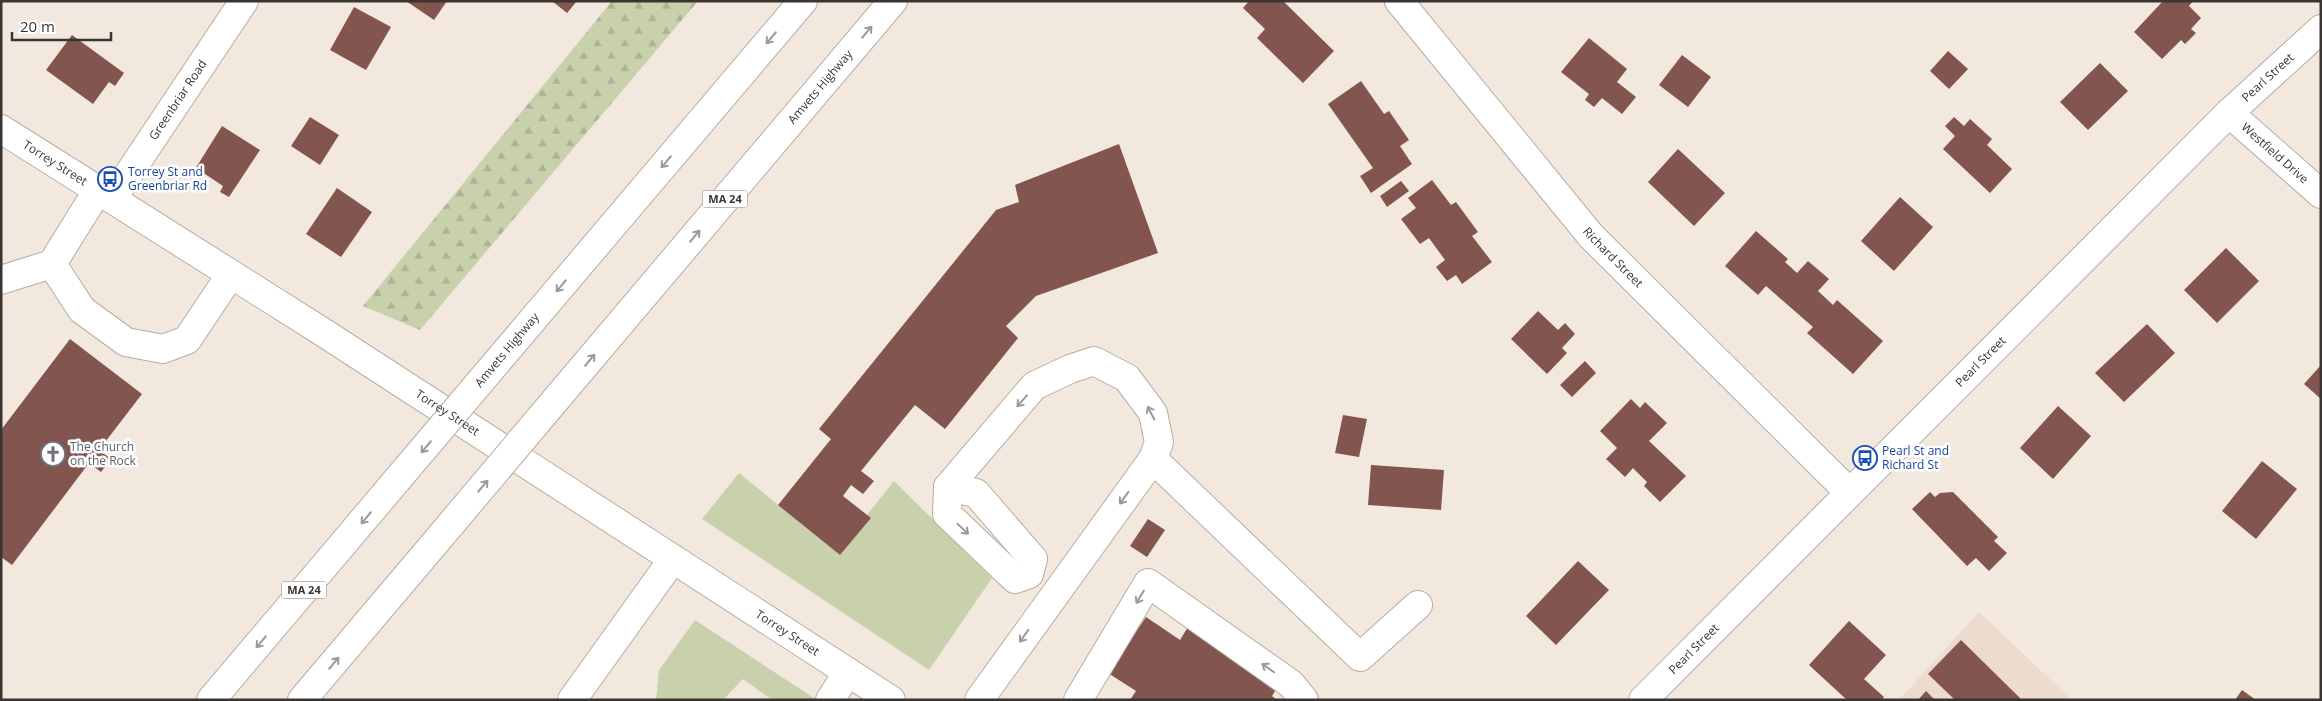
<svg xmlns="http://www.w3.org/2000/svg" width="2322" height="701" viewBox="0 0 2322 701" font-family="'Open Sans',sans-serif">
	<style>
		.built { fill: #eddbcd }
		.green { fill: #c8d1ac }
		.forest { fill: url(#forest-firs) }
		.building { fill: #83554f }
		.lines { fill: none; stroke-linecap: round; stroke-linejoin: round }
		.minor-casing { stroke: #b8ada4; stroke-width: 30 }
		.major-casing { stroke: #b8ada4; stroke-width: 30 }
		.highway-casing { stroke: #b8ada4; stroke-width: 30 }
		.minor { stroke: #fff; stroke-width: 28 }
		.major { stroke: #fff; stroke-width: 28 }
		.highway { stroke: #fff; stroke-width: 28 }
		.highway-bridge-casing { stroke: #b8ada4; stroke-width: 30; stroke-linecap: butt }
		.highway-bridge { stroke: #fff; stroke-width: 28 }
		.oneway { stroke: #9c9a98 }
		.labels { text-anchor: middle; stroke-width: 5; stroke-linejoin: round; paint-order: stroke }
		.shield { fill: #fff; stroke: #757270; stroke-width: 1 }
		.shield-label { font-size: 11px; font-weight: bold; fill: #3a3532 }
		.street-label { font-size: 12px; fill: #3a3532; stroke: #fff }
		.transit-label { font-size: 12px; fill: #164399; stroke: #fff; text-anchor: start }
		.worship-label { font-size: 12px; fill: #5b616d; stroke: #fff; text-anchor: start }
	</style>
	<defs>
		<pattern id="forest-firs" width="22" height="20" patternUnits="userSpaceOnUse" patternTransform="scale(1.25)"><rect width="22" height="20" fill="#c8d1ac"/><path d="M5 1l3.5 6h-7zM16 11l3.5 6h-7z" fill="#adb494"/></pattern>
	</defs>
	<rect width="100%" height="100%" fill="#f3e8de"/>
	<path class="built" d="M1979,612L2072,700H1899Z"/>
	<path class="green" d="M739,473L840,555L870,518L867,515L894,481L992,578L929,670L702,519Z
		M695,620L817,700H772L743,679L723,700H656L659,670Z"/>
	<path class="forest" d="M612,1H698L420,330L363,306Z"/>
	<path class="building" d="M406,1H447L434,20Z
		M552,1H577L567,13Z
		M1249,1H1283L1334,51L1303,83L1257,38L1265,29L1243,8Z
		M2163,1H2193L2189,6L2201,18L2191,29L2196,33L2185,44L2181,40L2162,59L2134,32Z
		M354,7L391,27L366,70L330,50Z
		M72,35L124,73L115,86L109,82L93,104L46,70Z
		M1589,38L1627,69L1617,82L1636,97L1622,114L1602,98L1594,107L1585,100L1589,94L1561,72Z
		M1948,51L1968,69L1949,89L1930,71Z
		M1682,55L1711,77L1688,107L1659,85Z
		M2100,63L2128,91L2088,130L2060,102Z
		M1361,81L1384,114L1389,111L1409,140L1400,146L1412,164L1371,193L1360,176L1373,168L1328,104Z
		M310,117L339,135L320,165L291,146Z
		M1954,117L1964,126L1970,119L1992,139L1987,145L2012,169L1990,193L1943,149L1955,136L1945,126Z
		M222,126L260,150L229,197L220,192L223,186L202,172L199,178L192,174Z
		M1119,144L1158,253L1036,296L1006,326L1018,338L945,429L915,405L861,471L874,481L863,494L851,485L843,496L871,518L840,555L778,505L831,439L819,429L996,210L1019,202L1015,185Z
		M1678,149L1725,193L1694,226L1648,182Z
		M1432,180L1451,205L1456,202L1478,232L1472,236L1492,262L1462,284L1456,275L1447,281L1436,267L1445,260L1429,238L1420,244L1401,219L1416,208L1408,198Z
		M1401,181L1409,191L1387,207L1380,196Z
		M337,188L372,212L341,257L306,234Z
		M1900,197L1933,227L1894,271L1861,241Z
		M1756,231L1788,259L1785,262L1797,273L1808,261L1829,279L1818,291L1833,305L1837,300L1883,341L1853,374L1807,333L1813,327L1766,286L1758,295L1725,266Z
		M2226,248L2259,281L2217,323L2184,290Z
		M1538,311L1558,330L1565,323L1575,334L1562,348L1567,353L1547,374L1511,339Z
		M2147,324L2175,353L2124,402L2095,373Z
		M70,339L142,394L99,450L111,459L101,472L89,463L12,565L1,557V430Z
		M1585,361L1596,373L1572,397L1560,385Z
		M2321,365V399L2304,384Z
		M1631,399L1640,408L1645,402L1667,423L1649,441L1686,476L1660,502L1644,486L1647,482L1633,468L1625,477L1606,459L1617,448L1600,431Z
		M2058,406L2091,436L2053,479L2020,448Z
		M1343,415L1367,419L1359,457L1335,453Z
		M2262,461L2297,489L2256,539L2222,511Z
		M1371,465L1444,470L1441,510L1368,505Z
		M1930,492L1935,497L1940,493L1953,492L1998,537L1994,541L2007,553L1989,571L1976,558L1967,566L1912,509Z
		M1148,519L1165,530L1147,557L1130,546Z
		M1578,561L1609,590L1556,645L1526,616Z
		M1146,617L1180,640L1188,627L1277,688L1272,696L1277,700H1130L1136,691L1108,673Z
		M1849,621L1886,655L1864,679L1884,697L1882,700H1847L1809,665Z
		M1961,640L2022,700H1955L1928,674Z
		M2242,690L2256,700H2235Z
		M1926,691L1935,700H1918Z"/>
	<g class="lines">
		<defs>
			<g id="minor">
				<path id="s1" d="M1399,1L1591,236L1849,492"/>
				<path id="s2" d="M2229,113L2321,194"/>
				<path d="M98,190L52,264L82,310L126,342L163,349L187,340L231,274"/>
				<path id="s3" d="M112,199L244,1"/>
				<path d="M1,280L52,264"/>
				<path d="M1153,459L1360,657L1418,605"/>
				<path d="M948,487L976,493L1033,559L1029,574"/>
				<path d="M572,700L673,559"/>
				<path d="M830,700L848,672"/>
				<path d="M979,700L1153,459L1159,442L1153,413L1127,378L1094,361L1070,369L1034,386L948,487L947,514L1015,579L1029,574"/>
				<path d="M1078,700L1148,583L1291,684L1304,700"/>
				<path id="s4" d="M1643,700L2229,113L2321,29"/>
			</g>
			<g id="major">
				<path id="s5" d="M1,129L318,329L891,700"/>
			</g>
			<g id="highway">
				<path d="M502,356L803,1"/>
				<path id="s6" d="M558,397L893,1"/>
				<path d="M211,700L397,480"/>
				<path d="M302,700L451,524"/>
			</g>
		</defs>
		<use href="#minor" class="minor-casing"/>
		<use href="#major" class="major-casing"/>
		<use href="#highway" class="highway-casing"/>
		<use href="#minor" class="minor"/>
		<use href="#major" class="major"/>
		<use href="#highway" class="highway"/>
		<defs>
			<path id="highway-bridge" d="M397,480L502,356
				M451,524L558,397"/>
		</defs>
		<use href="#highway-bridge" class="highway-bridge-casing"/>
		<use href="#highway-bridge" class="highway-bridge"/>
	</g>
	<defs><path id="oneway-shaft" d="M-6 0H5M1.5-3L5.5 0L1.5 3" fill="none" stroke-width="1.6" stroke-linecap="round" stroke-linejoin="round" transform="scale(1.25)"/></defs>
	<g class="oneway">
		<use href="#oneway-shaft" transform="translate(867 32) rotate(-50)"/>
		<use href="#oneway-shaft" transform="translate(771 38) rotate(130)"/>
		<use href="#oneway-shaft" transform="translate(666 162) rotate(130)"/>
		<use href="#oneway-shaft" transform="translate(695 236) rotate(-50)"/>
		<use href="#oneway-shaft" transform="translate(561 286) rotate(130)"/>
		<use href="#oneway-shaft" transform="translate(590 360) rotate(-50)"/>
		<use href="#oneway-shaft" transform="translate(1022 401) rotate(131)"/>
		<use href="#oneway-shaft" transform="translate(1151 413) rotate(-117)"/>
		<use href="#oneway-shaft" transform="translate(426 447) rotate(130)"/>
		<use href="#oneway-shaft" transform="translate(483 486) rotate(-50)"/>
		<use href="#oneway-shaft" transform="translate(1124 498) rotate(126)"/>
		<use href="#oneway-shaft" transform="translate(366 518) rotate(130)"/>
		<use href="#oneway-shaft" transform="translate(963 529) rotate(43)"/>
		<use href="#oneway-shaft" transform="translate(1140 597) rotate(121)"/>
		<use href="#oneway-shaft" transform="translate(1024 636) rotate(125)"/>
		<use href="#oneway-shaft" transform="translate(261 642) rotate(130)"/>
		<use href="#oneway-shaft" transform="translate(334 663) rotate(-50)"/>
		<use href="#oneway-shaft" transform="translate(1268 668) rotate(-145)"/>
	</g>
	<defs>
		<symbol id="bus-ring" viewBox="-11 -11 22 22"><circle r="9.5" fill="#fff" stroke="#1a4fb4" stroke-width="1.5"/><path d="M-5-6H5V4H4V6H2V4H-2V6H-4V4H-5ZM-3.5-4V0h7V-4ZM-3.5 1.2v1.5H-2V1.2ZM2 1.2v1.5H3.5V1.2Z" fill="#1a4fb4"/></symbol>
		<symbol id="church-ring" viewBox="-11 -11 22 22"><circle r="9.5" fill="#fff" stroke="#6b7280" stroke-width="1.5"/><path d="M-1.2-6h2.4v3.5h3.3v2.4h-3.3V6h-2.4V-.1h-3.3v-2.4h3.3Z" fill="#6b7280"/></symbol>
	</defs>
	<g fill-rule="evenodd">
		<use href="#bus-ring" x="96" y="165" width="28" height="28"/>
		<use href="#church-ring" x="39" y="440" width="28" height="28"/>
		<use href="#bus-ring" x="1851" y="444" width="28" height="28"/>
	</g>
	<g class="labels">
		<g class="shield">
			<rect x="702.5" y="190.5" width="45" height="17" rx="4"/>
			<rect x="281.5" y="581.5" width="45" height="17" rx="4"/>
		</g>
		<g class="shield-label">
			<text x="725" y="203">MA 24</text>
			<text x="304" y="594">MA 24</text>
		</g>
		<g class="street-label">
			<text dy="4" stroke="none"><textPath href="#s4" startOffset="882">Pearl Street</textPath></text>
			<text dy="4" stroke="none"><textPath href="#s6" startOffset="406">Amvets Highway</textPath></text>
			<text dy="4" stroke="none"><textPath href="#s3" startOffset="119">Greenbriar Road</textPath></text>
			<text dy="4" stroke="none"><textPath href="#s2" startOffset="61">Westfield Drive</textPath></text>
			<text dy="4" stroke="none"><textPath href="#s5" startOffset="64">Torrey Street</textPath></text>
			<text dy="4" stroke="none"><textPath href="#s1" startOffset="334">Richard Street</textPath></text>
			<text transform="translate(507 350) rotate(-50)" y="4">Amvets Highway</text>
			<text dy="4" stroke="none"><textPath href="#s4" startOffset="478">Pearl Street</textPath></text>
			<text dy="4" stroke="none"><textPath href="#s5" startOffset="529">Torrey Street</textPath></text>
			<text dy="4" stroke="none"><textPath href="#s5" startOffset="934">Torrey Street</textPath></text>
			<text dy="4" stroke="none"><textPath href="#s4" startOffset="72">Pearl Street</textPath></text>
		</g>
		<g class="transit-label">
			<text x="128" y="176">Torrey St and<tspan x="128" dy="14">Greenbriar Rd</tspan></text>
			<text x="1882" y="455">Pearl St and<tspan x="1882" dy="14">Richard St</tspan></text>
		</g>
		<g class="worship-label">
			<text x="70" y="451">The Church<tspan x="70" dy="14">on the Rock</tspan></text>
		</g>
	</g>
	<rect width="2322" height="701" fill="none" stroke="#3a3532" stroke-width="5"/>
	<path d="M12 32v8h99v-8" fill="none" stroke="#3a3532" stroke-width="2.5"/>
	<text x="20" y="32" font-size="15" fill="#3a3532" stroke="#ffffff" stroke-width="4" paint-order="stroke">20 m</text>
</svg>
